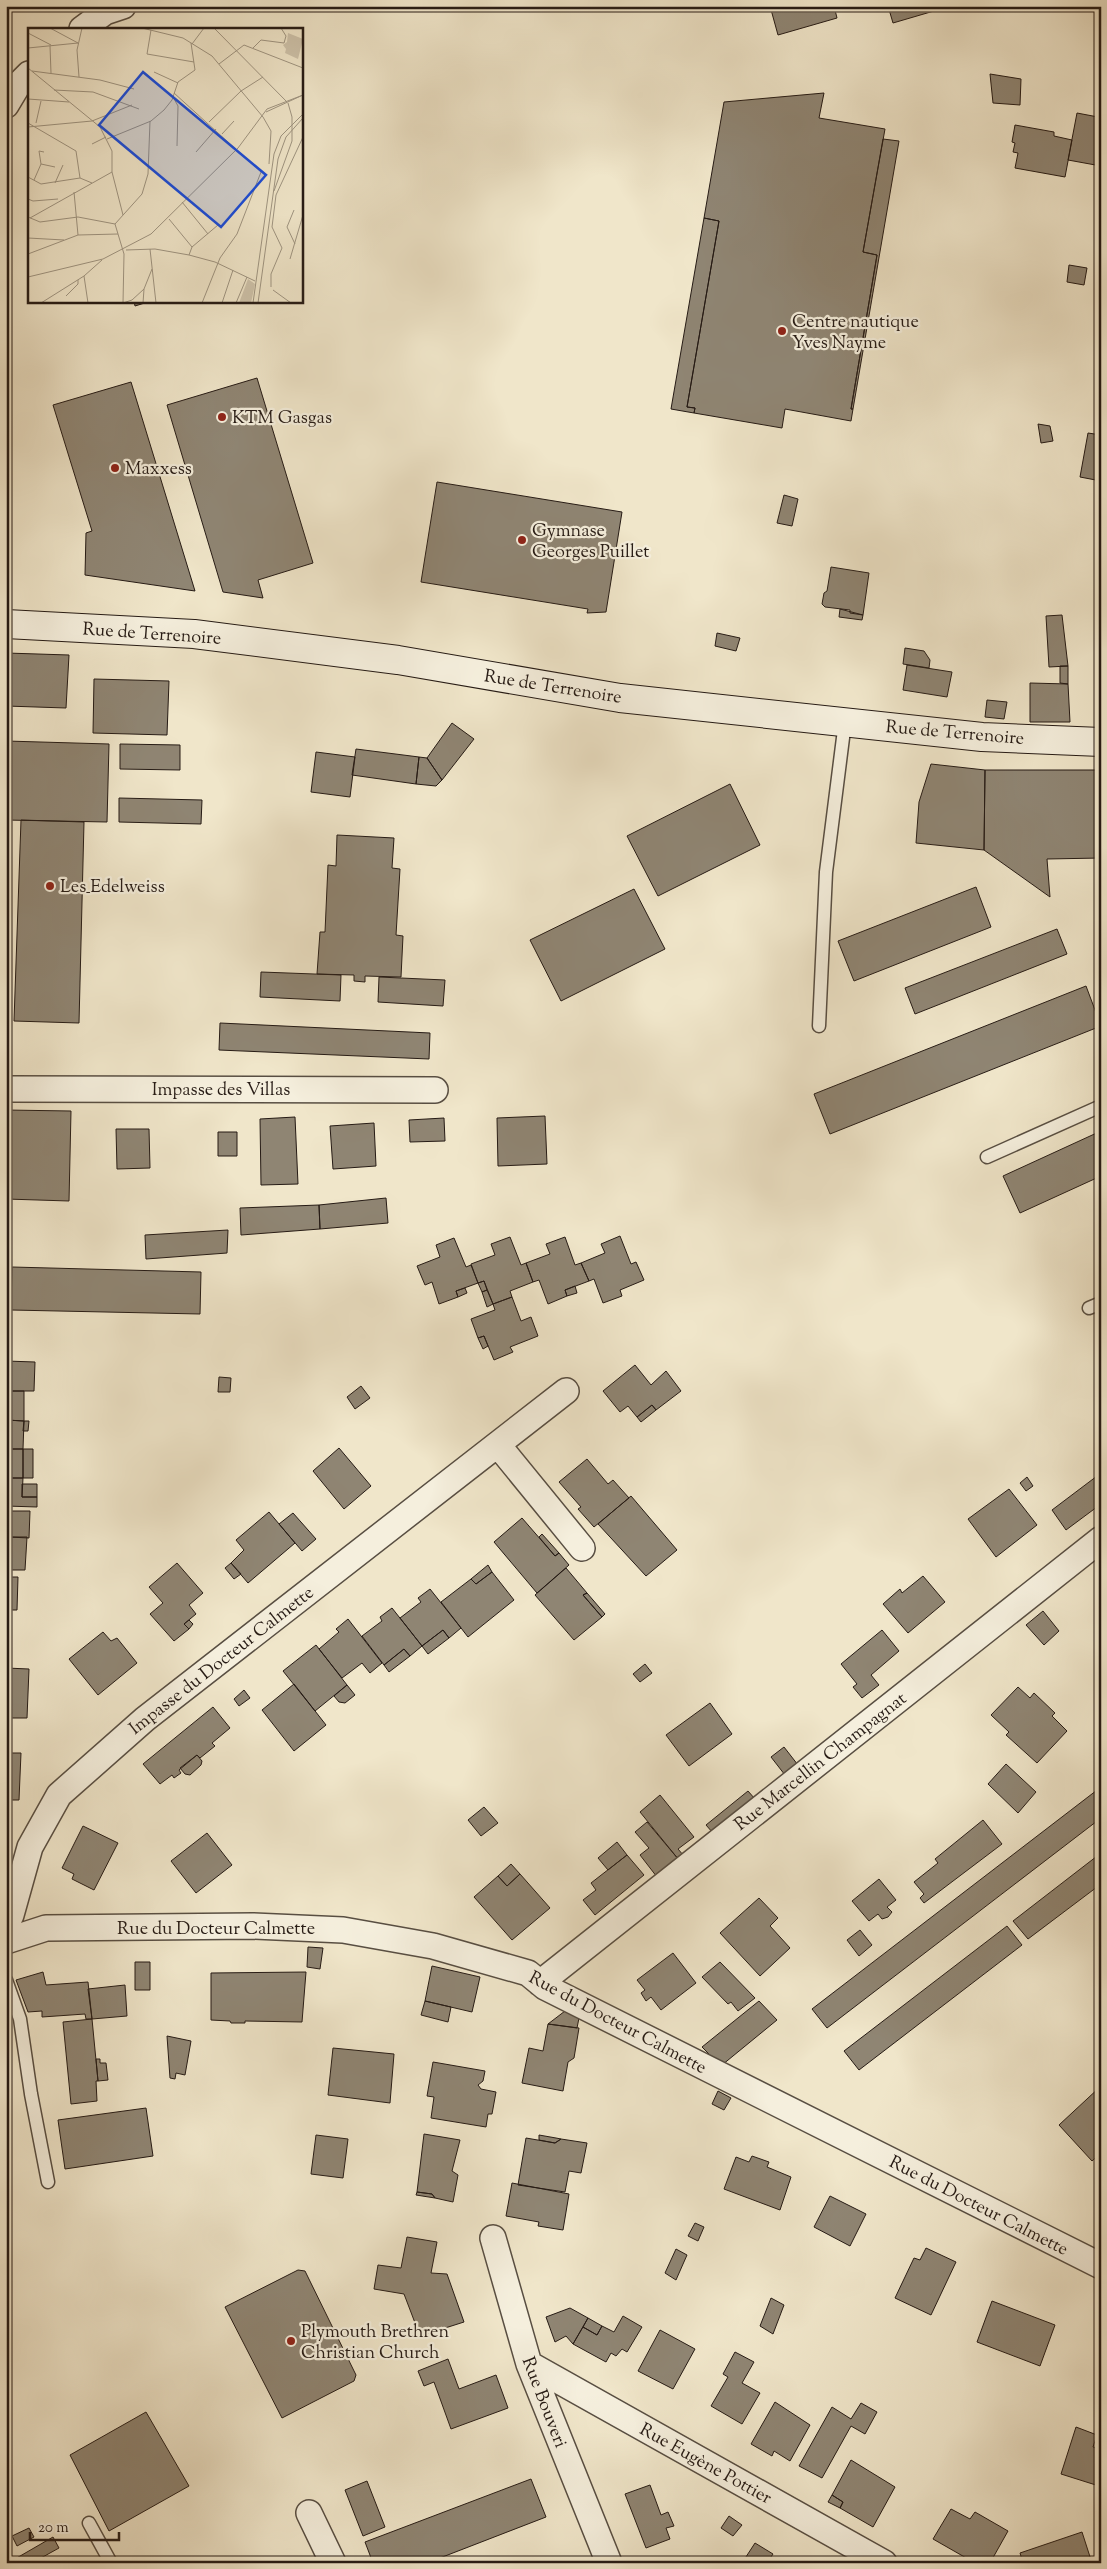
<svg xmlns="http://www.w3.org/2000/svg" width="1107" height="2569" viewBox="0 0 1107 2569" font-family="'Sorts Mill Goudy',serif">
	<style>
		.building { fill: #8f8573; stroke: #261b15 }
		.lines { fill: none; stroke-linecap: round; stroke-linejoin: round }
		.lane-casing { stroke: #584e42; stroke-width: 15 }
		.street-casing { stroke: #584e42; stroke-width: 28 }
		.secondary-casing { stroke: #261b15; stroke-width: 30 }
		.lane { stroke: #f5efdd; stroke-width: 12 }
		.street { stroke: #f5efdd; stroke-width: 25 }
		.secondary { stroke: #f5efdd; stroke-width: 28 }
		.poi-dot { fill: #8f2418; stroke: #f5efdd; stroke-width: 2 }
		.labels { text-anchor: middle; stroke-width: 4.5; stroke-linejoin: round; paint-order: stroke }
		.poi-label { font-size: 18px; fill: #261b15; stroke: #f5efdd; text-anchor: start }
		.street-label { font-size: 18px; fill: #261b15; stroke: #f5efdd }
		.inset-road { fill: none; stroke: #9f9582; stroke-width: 1 }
		.view { fill: #1d4ed8; fill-opacity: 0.15; stroke: #1d4ed8; stroke-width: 2.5 }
		.inset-edge { fill: none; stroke: #261b15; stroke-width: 2.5 }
	</style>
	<rect width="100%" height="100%" fill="#f0e6ca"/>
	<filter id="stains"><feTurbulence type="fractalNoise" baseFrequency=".004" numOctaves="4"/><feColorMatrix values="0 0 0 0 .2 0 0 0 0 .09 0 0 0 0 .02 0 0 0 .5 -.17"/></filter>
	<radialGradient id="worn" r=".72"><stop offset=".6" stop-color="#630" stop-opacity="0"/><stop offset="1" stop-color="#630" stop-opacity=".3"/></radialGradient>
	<path class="building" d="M770,6H834L837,18L778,35Z
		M888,6H951L893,23Z
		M990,74L1021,79L1020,105L993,103Z
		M824,93L819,118L885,129L863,252L877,255L851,409H853L851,421L785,409L782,428L694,413L695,408L687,407L719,221L704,218L724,102Z
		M1077,113L1098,117L1097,122H1101V166L1068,160Z
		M1015,125L1054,132V136L1072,140L1065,177L1015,168L1018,153L1013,152L1015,143L1012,142Z
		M883,139L899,141L853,409H851L877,255L863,252Z
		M704,218L719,221L687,407L695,408L694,413L671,409Z
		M1069,265L1087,268L1084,285L1067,282Z
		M134,301H151L135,306Z
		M257,378L313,563L258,580L263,598L223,592L167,405Z
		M131,382L195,591L85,575L86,533L92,531L53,405Z
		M1038,424L1050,426L1053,441L1041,443Z
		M1088,433L1101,435V481L1080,477Z
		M437,482L622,512L606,612L587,613L588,609L421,582Z
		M784,495L798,499L792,526L777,523Z
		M831,567L869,573L863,615L850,613V610L825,607L822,604L824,593L827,591Z
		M840,609L863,615L862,620L839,617Z
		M1062,615L1068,666L1049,667L1046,616Z
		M717,633L740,638L736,651L715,646Z
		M905,648L924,651L930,660L929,668L903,664Z
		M6,653L69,655L66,708L6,706Z
		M907,665L952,672L947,697L903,690Z
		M1060,666H1068V684L1060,683Z
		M94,679L169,681L167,735L93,733Z
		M1030,683L1068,684L1070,722H1030Z
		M987,700L1007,702L1004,719L985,717Z
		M452,723L474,739L442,780L427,758Z
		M6,741L109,744L107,822L6,820Z
		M120,744L180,745V770L120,769Z
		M356,749L419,757L416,784L352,775Z
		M316,752L355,757L350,797L311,792Z
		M419,757L427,758L442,780L436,786L416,784Z
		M931,764L985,770L984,850L916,843L919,802Z
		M985,770H1101V858L1047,859L1050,897L984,850Z
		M730,784L760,845L658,896L627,836Z
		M119,798L202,800L201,824L119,822Z
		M21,820L84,822L79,1023L14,1021Z
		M337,835L394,838L392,868L400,869L396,935L403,936L401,977L365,976V982L354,981V975L317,974L320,932H325L328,865L336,866Z
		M976,887L991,927L854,981L838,941Z
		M634,889L665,949L561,1001L530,940Z
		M1057,929L1067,954L915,1014L905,988Z
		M261,972L341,975L340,1001L260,997Z
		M379,977L445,980L443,1006L378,1002Z
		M1086,986L1101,1026L830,1134L814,1094Z
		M220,1023L430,1033L429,1059L219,1050Z
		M6,1110L71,1111L69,1201L6,1199Z
		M545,1116L547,1164L498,1166L497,1118Z
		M295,1117L298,1184L261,1185L260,1119Z
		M444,1118L445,1141L410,1142L409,1120Z
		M374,1123L376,1166L333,1169L330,1126Z
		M116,1129H149L150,1168L117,1169Z
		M1101,1131V1176L1020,1213L1003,1176Z
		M218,1132H237V1156H218Z
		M386,1198L388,1223L320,1229L319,1205Z
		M319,1205L320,1229L241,1235L240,1208Z
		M228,1230L227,1253L146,1259L145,1235Z
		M620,1236L631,1264L636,1262L644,1280L620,1290L622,1296L603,1303L594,1279L589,1281L581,1263L605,1253L601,1244Z
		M510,1237L521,1265L526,1263L533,1282L510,1291L512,1297L493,1304L484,1281L478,1283L471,1264L495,1255L491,1244Z
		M565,1237L575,1265L581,1263L589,1281L565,1290L567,1296L548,1304L539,1280L533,1282L526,1263L550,1254L546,1244Z
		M454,1238L466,1267L471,1265L478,1283L456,1291L458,1297L439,1304L432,1282L425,1285L417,1266L440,1257L436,1245Z
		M12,1267L201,1272L200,1314L11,1310Z
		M484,1281L487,1290L482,1292L478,1283Z
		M575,1286L577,1293L567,1296L565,1290Z
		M465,1288L467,1293L458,1297L456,1291Z
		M487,1290L493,1304L487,1307L482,1292Z
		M512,1297L521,1321L531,1317L538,1336L510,1347L513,1352L494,1360L484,1336L478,1338L471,1319L495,1310L493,1304Z
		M484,1336L488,1346L483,1349L478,1338Z
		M6,1361L35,1362L34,1391H6Z
		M635,1365L651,1385L666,1371L681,1391L656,1410L652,1405L637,1417L628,1406L620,1412L603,1391Z
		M219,1377L231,1378L230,1392H218Z
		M361,1386L370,1398L355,1409L347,1397Z
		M6,1391H24V1421L6,1420Z
		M652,1405L656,1410L641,1422L637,1417Z
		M6,1420L24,1421L23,1449H6Z
		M24,1421H29L28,1431H23Z
		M339,1448L371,1486L344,1509L313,1471Z
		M6,1449H23V1478H6Z
		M23,1449H33V1478H23Z
		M587,1459L608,1484L613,1480L629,1498L594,1527L578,1509L581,1507L559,1482Z
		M1101,1473V1504L1066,1530L1052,1510Z
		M1027,1477L1033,1486L1026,1491L1020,1483Z
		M6,1478H23L22,1497H37V1507L6,1506Z
		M22,1484H37V1497H22Z
		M1009,1489L1037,1525L996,1557L968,1519Z
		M631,1496L677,1550L646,1576L598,1524Z
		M6,1511H30L29,1538L9,1537L8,1570Z
		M269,1512L295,1543L248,1583L231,1563L244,1550L236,1540Z
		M293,1513L316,1539L302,1551L279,1524Z
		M522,1518L555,1556L559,1553L569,1565L537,1593L494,1542Z
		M542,1534L559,1553L555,1556L539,1537Z
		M9,1537H27L25,1570H8Z
		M177,1563L203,1593L189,1605L196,1614L184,1624L189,1629L174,1641L150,1614L163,1603L149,1587Z
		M231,1563L241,1574L234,1579L225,1568Z
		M488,1565L492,1572L476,1584L471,1579Z
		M566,1568L587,1593L583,1595L602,1617L574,1640L535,1595Z
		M492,1572L514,1600L468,1637L441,1602L471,1579L476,1584Z
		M923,1576L945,1602L908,1633L883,1604L900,1589L902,1593Z
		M6,1577H18L17,1610H6Z
		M430,1589L461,1628L449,1638L443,1630L422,1646L400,1618L421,1602L418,1598Z
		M587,1593L605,1614L602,1617L583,1595Z
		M392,1608L422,1646L410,1656L404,1649L384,1665L362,1636L382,1621L380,1617Z
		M1043,1611L1059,1631L1044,1645L1026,1625Z
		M348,1619L382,1663L370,1673L362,1663L342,1678L319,1649L339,1632L336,1629Z
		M189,1620L193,1624L189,1629L184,1624Z
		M443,1630L449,1638L428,1654L422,1646Z
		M882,1630L899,1651L871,1675L879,1685L862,1698L853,1687L857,1684L841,1664Z
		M103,1632L111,1641L117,1638L137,1663L98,1695L69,1659Z
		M316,1645L347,1685L315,1711L283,1671Z
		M404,1649L410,1656L389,1672L384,1665Z
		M645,1664L652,1673L640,1682L633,1674Z
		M6,1668L29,1669L27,1718H6Z
		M294,1684L326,1725L294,1751L262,1710Z
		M347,1685L355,1695L345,1703L339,1702L334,1696Z
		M1018,1687L1030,1698L1034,1693L1055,1713L1052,1716L1067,1731L1037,1763L1006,1735L1009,1732L991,1715Z
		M244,1690L250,1698L239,1706L234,1699Z
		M710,1703L732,1734L689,1766L666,1735Z
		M213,1707L230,1728L212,1743L215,1746L200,1758L197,1755L179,1770L181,1773L174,1778L172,1775L160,1784L143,1764Z
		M784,1747L798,1765L785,1775L771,1757Z
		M6,1753H21L19,1800H6Z
		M197,1755L202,1761L201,1765L190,1775L185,1774L180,1768Z
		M1006,1764L1036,1792L1018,1813L988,1784Z
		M1101,1787V1818L827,2028L812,2009Z
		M748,1791L755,1799L713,1833L706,1825Z
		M660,1795L694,1837L678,1849L684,1856L679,1860L640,1812Z
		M484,1807L498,1823L481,1836L468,1820Z
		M983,1820L1002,1844L924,1903L920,1898L924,1894L914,1882L938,1863L935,1859Z
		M647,1822L679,1860L657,1877L640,1855L649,1848L635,1832Z
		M83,1826L118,1843L94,1890L72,1879L74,1874L62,1868Z
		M207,1833L232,1865L196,1893L171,1861Z
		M617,1842L627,1855L608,1870L598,1858Z
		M1101,1853V1884L1028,1939L1013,1921Z
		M627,1855L644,1875L595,1915L583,1900L596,1890L591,1883Z
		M511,1864L520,1874L507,1886L498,1876Z
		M520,1874L550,1908L512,1940L474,1897L498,1876L507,1886Z
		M879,1879L896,1900L887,1907L892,1912L888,1917L882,1919L878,1914L869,1921L852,1901Z
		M759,1898L778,1918L770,1926L790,1948L760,1976L720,1933Z
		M1007,1926L1022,1945L859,2070L844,2051Z
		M860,1930L872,1945L859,1956L847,1940Z
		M308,1947L323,1948L320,1969L307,1967Z
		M673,1953L696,1983L661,2010L651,1997L646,2001L641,1993L645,1990L637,1980Z
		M135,1962H150V1990H135Z
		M720,1962L755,1998L738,2011L731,2002L728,2004L702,1977Z
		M432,1966L480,1977L472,2012L425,2001Z
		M43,1972L46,1985L88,1982L92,2019H86L85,2014L42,2017V2011L28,2012L16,1980Z
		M306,1972L302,2022L245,2021V2023H231L230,2021L211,2020V1973Z
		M125,1985L127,2016L92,2019L88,1989Z
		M425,2001L451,2007L448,2022L421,2015Z
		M759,2001L777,2020L722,2065L707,2056L709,2054L702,2047Z
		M565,2011L579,2018L577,2028L548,2024Z
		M92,2019L98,2081H96L97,2101L71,2104L63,2022Z
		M548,2024L579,2028L574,2058L568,2062L563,2091L522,2083L529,2048L543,2051Z
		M167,2036L191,2041L185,2075L176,2073L175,2079L170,2078Z
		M333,2048L394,2054L390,2103L328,2095Z
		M96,2059H100V2063H106L108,2080L98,2081Z
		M433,2062L485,2071L483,2081L478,2085L481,2089L496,2092L492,2114H488L486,2127L431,2118L434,2097L427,2096Z
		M1101,2086V2153L1092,2161L1059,2125Z
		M718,2091L731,2098L724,2110L712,2104Z
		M146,2108L153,2156L65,2169L58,2120Z
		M424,2134L460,2140L452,2171L458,2175L453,2202L435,2198L432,2194L417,2192Z
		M316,2135L348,2139L343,2178L311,2174Z
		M539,2135L556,2138L561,2139L555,2143L539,2140Z
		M526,2138L555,2143L561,2139L587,2143L581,2173L569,2171L565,2192L518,2185Z
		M752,2156L769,2162L767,2167L791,2177L780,2210L724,2189L736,2157L749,2162Z
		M512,2183L569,2194L563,2230L538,2226L539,2222L506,2216Z
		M417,2192L432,2194L435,2198L416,2195Z
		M830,2196L866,2214L850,2246L814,2227Z
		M695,2223L704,2227L698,2241L688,2236Z
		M407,2237L437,2242L431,2273L447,2274L464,2322L420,2336L404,2294L374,2289L378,2265L401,2268Z
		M926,2248L956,2262L931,2315L895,2298L914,2258L920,2260Z
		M676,2249L687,2255L676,2280L665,2273Z
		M298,2270L305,2271L356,2375L354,2381L282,2418L225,2307Z
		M771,2298L784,2305L773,2334L760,2326Z
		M992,2301L1055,2325L1040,2366L977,2342Z
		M570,2308L588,2318L573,2344L566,2336L555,2342L546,2317Z
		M623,2316L642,2327L627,2352L622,2349L616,2356L611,2353L606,2362L573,2344L583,2327L597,2335L602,2326L614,2332Z
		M588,2318L602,2326L597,2335L583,2327Z
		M660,2330L695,2349L673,2389L638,2371Z
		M1101,2346V2362L1096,2360Z
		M735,2352L754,2362L742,2383L760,2393L742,2424L711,2406L728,2377L723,2374Z
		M448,2359L459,2389L496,2375L508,2408L451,2429L434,2382L424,2386L418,2371Z
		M775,2402L810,2425L790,2461L774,2451L772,2456L751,2444Z
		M861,2403L877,2412L865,2434L851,2426L822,2478L799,2466L832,2407L851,2419Z
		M146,2412L189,2486L109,2531L70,2455Z
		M1076,2427L1097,2435L1093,2447L1101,2449L1099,2486L1061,2474Z
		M851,2460L895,2487L873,2527L840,2508L843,2502L832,2495Z
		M531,2479L546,2517L427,2563H373L365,2542Z
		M367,2481L385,2527L363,2536L345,2490Z
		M650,2485L661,2515L668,2512L674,2526L666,2528L670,2539L646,2548L625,2494Z
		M832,2495L843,2502L840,2508L828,2502Z
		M951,2509L970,2519L975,2512L1008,2531L990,2563H966L968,2559L933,2539Z
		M729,2516L742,2525L733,2536L721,2528Z
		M29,2528L34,2537L17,2546L12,2536Z
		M1082,2532L1092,2563H1023L1020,2553Z
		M53,2537L59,2548L32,2563H8Z
		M755,2543L773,2554L767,2563H742Z"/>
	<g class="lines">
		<defs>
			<path id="lane" d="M819,1026L826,872L845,722
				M987,1157L1101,1106
				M1089,1308L1101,1303
				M6,1980L20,2019L31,2094L48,2182
				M89,2523L111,2563"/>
			<path id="street" d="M82,29L105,12L123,6
				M6,105L18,85L29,74
				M6,1089L435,1090
				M498,1445L582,1548
				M6,1923L11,1915L30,1847L59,1795L145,1719L566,1391
				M6,1941L46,1928L253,1926L343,1930L433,1946L528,1973L545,1987L1101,2266
				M540,1983L1101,1539
				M493,2238L529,2364L609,2563
				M529,2364L884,2563
				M309,2513L333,2563"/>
			<path id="secondary" d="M6,624L194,634L398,660L620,698L982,737L1101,742"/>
		</defs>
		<use href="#lane" class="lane-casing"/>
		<use href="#street" class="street-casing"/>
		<use href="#secondary" class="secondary-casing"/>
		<use href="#lane" class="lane"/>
		<use href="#street" class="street"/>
		<use href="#secondary" class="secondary"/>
	</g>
	<g class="poi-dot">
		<circle cx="782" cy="331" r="5"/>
		<circle cx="222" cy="417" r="5"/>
		<circle cx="115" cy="468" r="5"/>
		<circle cx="522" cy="540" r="5"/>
		<circle cx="50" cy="886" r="5"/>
		<circle cx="291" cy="2341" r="5"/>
	</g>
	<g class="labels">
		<g class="poi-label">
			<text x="792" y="327">Centre nautique<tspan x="792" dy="21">Yves Nayme</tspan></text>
			<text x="232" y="423">KTM Gasgas</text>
			<text x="125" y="474">Maxxess</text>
			<text x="532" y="536">Gymnase<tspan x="532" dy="21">Georges Puillet</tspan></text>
			<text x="60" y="892">Les_Edelweiss</text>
			<text x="301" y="2337">Plymouth Brethren<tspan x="301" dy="21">Christian Church</tspan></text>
		</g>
		<g class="street-label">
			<text transform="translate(152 633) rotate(4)" y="6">Rue de Terrenoire</text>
			<text transform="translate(553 686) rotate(9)" y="6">Rue de Terrenoire</text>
			<text transform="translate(955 732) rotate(5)" y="6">Rue de Terrenoire</text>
			<text x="221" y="1095">Impasse des Villas</text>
			<text transform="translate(221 1660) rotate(-38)" y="6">Impasse du Docteur Calmette</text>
			<text transform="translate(820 1761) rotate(-38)" y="6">Rue Marcellin Champagnat</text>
			<text x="216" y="1934">Rue du Docteur Calmette</text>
			<text transform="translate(618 2022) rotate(28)" y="6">Rue du Docteur Calmette</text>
			<text transform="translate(979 2205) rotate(27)" y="6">Rue du Docteur Calmette</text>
			<text transform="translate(545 2402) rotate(69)" y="6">Rue Bouveri</text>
			<text transform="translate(706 2463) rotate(29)" y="6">Rue Eugène Pottier</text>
		</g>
	</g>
	<g transform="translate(28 28)">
		<rect width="275" height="275" fill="#f0e6ca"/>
		<path d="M260,5L275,11L270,31L257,25L258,21L255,17L259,14ZM220,251L227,256L223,275H211Z" fill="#cec3ab"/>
		<path class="inset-road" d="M22,0L50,15M114,0L155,10L184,28L235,89M186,0L259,74M123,2L119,26L166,34M0,5L23,17M164,16L176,0M22,18L23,45M0,20L50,15M225,20L233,12L256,15L258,8L253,0M191,36L216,17L275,40M0,40L72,99L84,123V144L95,187M4,43L72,52L106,61M126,44L150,55M51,49L49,22L54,0M26,62L65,64L111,81M146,65L233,144L209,206L192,230L174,275M145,69L150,78L149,118M0,71L41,74M238,84L275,67M235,89L243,103L241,136M181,94L213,63L235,49M0,95L48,123L52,150M8,95L13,73M0,99L64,93L104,77M194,106L206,93M79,111L123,93L136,82L144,72L150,54L167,42L163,15M64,116L78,109M168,124L188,101M13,136L11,123L16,124M0,149L13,156L52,150L64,155M6,152L13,136L27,139M27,155L35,137M246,163L264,113V89L260,75M46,164L50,207M0,171L5,173L30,171M154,174L180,206M266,182L259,199L267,216M0,189L12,194L50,189L87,196M2,190L84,144M141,191L164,219M87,196L114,166L120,146L122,93M87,196L96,226L95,275M0,210L36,212M122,221L128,275M98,222L127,221L161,227L187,234L227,253M0,226L50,207L90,206M161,227L164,219L190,197M262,231L275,187M56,248L60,275M0,249L75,231L123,206L210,120L239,81L275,67M243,259V246L254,220L244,199L248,167L275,109M245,262L263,275M38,268L50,256V252M13,275L56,248L74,232M95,275L104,272L116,261M115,275L116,261L124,241M194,275L205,242M208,275L219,249M225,275L246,126L253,108L275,86M230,275L250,131L258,109L275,90"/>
		<path class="view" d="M115,44L238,147L193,199L71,97Z"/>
		<rect width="275" height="275" class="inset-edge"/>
	</g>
	<rect width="1107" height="2569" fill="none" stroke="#f0e6ca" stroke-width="25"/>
	<rect x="8" y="8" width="1092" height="2554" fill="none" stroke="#261b15" stroke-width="2.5"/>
	<rect x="12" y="12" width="1082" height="2544" fill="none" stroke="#261b15"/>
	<path d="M30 2532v8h89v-8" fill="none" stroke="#261b15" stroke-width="2.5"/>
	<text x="38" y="2532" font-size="15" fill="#261b15" stroke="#f5efdd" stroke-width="4" paint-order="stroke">20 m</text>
	<rect width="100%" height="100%" filter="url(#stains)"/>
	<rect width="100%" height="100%" fill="url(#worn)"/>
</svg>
